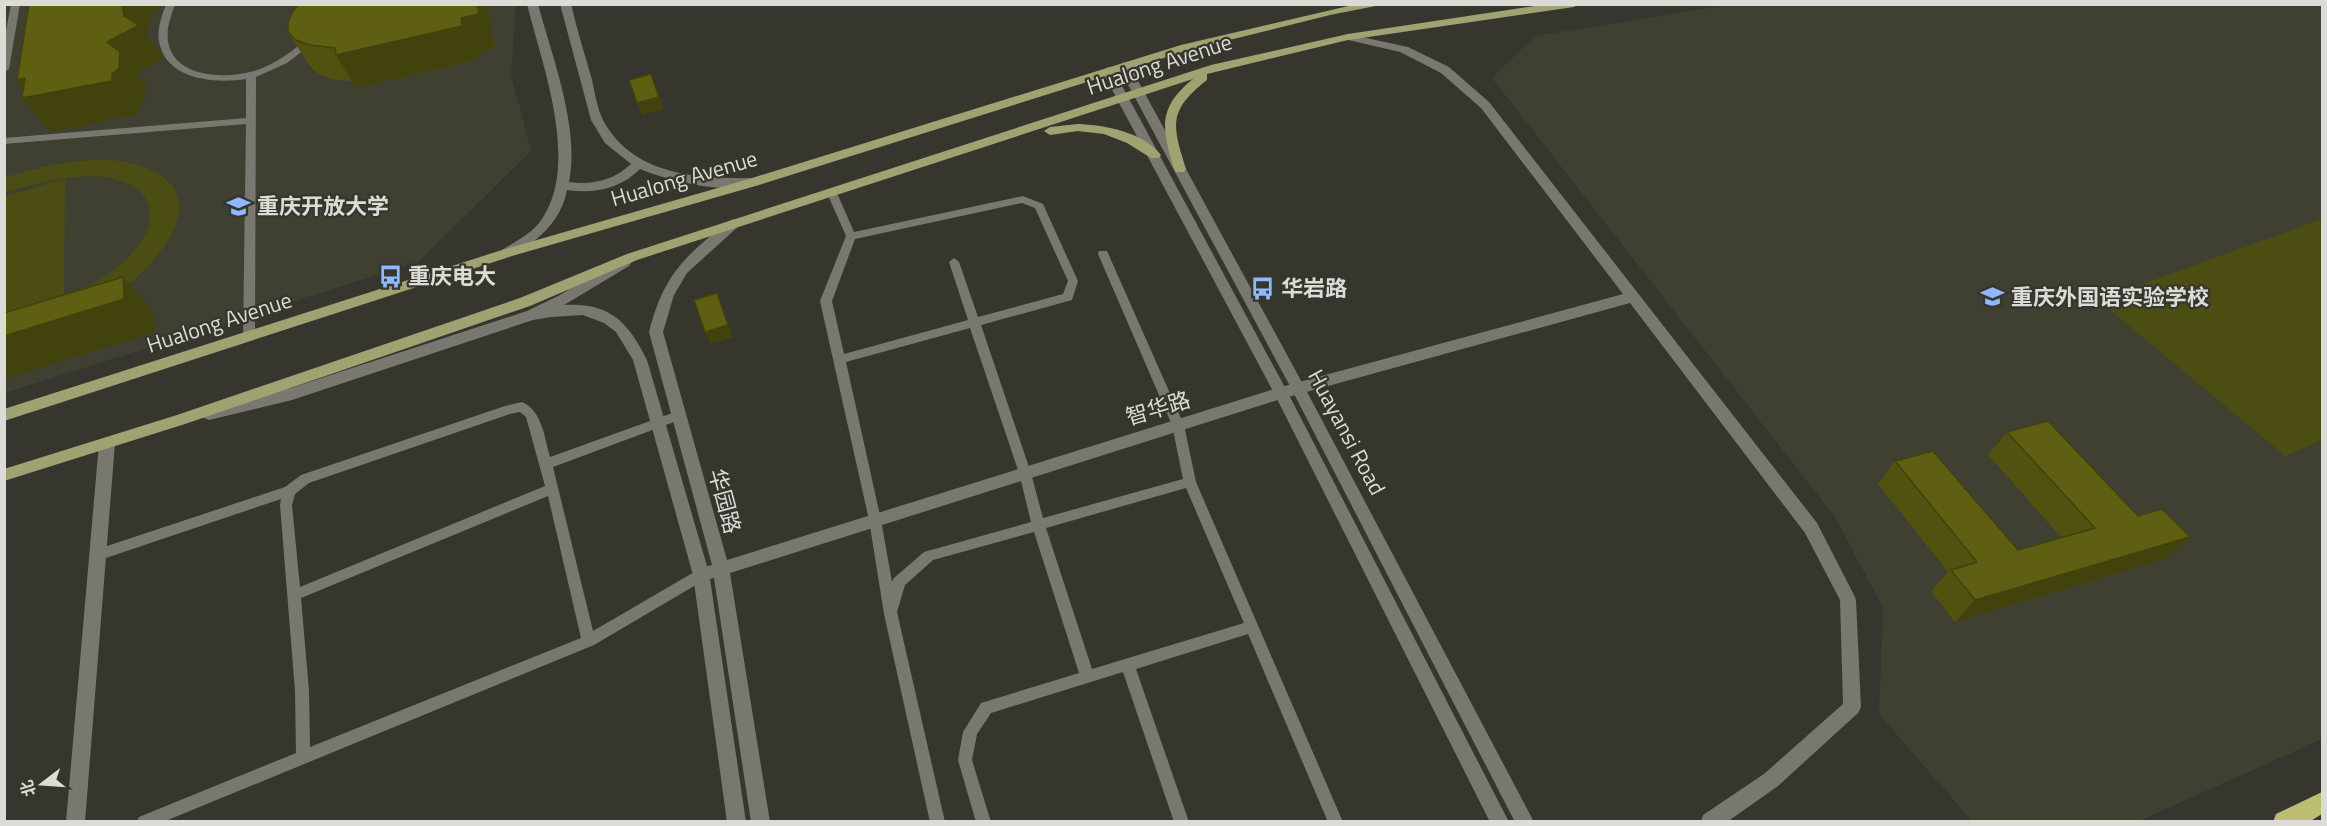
<svg xmlns="http://www.w3.org/2000/svg" width="2327" height="826" viewBox="0 0 2327 826" font-family="'Titillium Web','Noto Sans SC',sans-serif">
	<style>
		.built { fill: #3f4032 }
		.green { fill: #4c4d12 }
		.lines { fill: none; stroke-linecap: round; stroke-linejoin: round }
		.lane { fill: #787870; fill-rule: evenodd }
		.street { fill: #787870; fill-rule: evenodd }
		.secondary { fill: #787870; fill-rule: evenodd }
		.primary { fill: #a0a271; fill-rule: evenodd }
		.highway { fill: #bbbe72; fill-rule: evenodd }
		.wall { fill: #51520f }
		.shaded-wall { fill: #42420d }
		.building { fill: #5e5f12; stroke: #42420d; stroke-width: 1.5 }
		.labels { text-anchor: middle; stroke-width: 4.5; stroke-linejoin: round; paint-order: stroke }
		.street-label { font-size: 22px; fill: #dcdcd7; stroke: #36362f }
		.poi-label { font-size: 22px; font-weight: bold; fill: #dcdcd7; stroke: #36362f; text-anchor: start }
	</style>
	<rect width="100%" height="100%" fill="#36362f"/>
	<path class="built" d="M5,5H516L511,74L531,151L418,262L5,393Z
		M1729,5H2322V739L2139,821H1972L1879,714L1883,608L1835,517L1492,78L1535,36Z"/>
	<path class="green" d="M98,159C160,161 208,191 159,253C151,264 136,281 122,287C113,291 96,289 86,289C112,273 163,238 147,201C141,188 126,182 113,179C77,171 40,183 5,192V177L56,164Z
		M65,179L64,299L5,317V196Z
		M2322,219V440L2285,456L2098,300Z"/>
	<g class="lines">
		<path class="lane" d="M11,4H20L9,69L4,72V42Z
			M166,4H175C171,17 166,28 168,41C173,77 223,79 250,72C265,69 279,60 292,51C297,47 305,39 311,38C312,37 314,38 315,38L317,40L287,63L256,77L255,336L249,340L243,336L246,124L4,144V138L246,118V79C216,84 165,80 159,41C157,28 162,16 166,4Z
			M832,190L837,193L854,232L1023,196L1043,204L1078,281L1072,300L981,325L1031,473L1043,518L1183,479L1172,425L1098,254L1099,251H1107L1184,425L1196,482L1343,822H1328L1248,634L1136,669L1189,822H1174L1123,672L991,713L977,734L972,760L991,822H976L958,760L963,732L981,703L1079,673L1034,532L933,560L905,585L897,612L945,822H930L884,614L869,520L820,301L846,236L827,193ZM1022,203L1035,208L1068,281L1063,294L978,317L959,262L954,258L949,262L968,320L844,354L832,301L855,239ZM970,328L1019,473L1031,522L924,552L894,578L892,582L881,520L846,362ZM1186,488L1244,623L1092,669L1046,528Z
			M522,402C542,410 545,439 550,457L678,411L682,413L684,416L682,419L553,467L593,631L696,571L701,569L706,571L708,575L706,579L594,645L163,822H137L139,817L296,753L295,691L280,505L281,499L97,561L92,559L90,555L92,551L285,487L301,475L505,406ZM520,412L526,417L545,486L300,587L292,505L295,494L309,483L510,414ZM548,496L581,638L310,747L309,691L301,598Z"/>
		<path class="street" d="M1348,34L1408,47L1449,67L1489,102L1817,523L1854,595L1856,600L1861,707L1858,713L1778,786L1727,822H1701L1703,815L1764,774L1843,704L1840,600L1805,533L1630,303L1281,399L730,573L770,822H751L714,578L710,579L746,822H727L693,575L633,360L616,332L604,323L583,315L551,317L533,320L292,400L209,420L204,418L201,414L204,410L209,408L291,388L527,311L558,296L619,260H629L631,263L629,266L564,305C610,302 628,322 647,360L707,566L712,565L649,332C664,274 684,257 729,221L734,219L741,224L687,273L674,295L663,332L727,560L1281,387L1623,294L1481,108L1441,73L1400,52L1344,39V35Z
			M107,437L112,439L115,443L85,822H66L99,443L102,439Z"/>
		<path class="secondary" d="M527,4H538C552,57 580,127 569,182C592,185 613,181 631,164L605,143L591,120L560,4H571C577,30 585,55 592,80C595,93 597,108 603,120C633,176 699,179 754,178L759,179V185C723,194 673,182 640,169C620,189 594,194 567,190C562,216 545,235 523,249C516,253 511,259 502,256L500,253L502,250C516,241 533,233 542,219C580,162 542,65 527,4Z
			M1124,62L1130,66L1305,388L1534,822H1515L1291,388L1118,66Z
			M1108,67L1114,71L1288,393L1509,822H1490L1274,393L1102,71Z"/>
		<path class="primary" d="M1357,4H1386L1330,15L1189,50L759,185L512,256L4,421V409L502,250L749,179L1181,45Z
			M1548,4H1579L1574,7L1348,40L1207,74V80C1168,111 1172,124 1186,169L1184,172H1176L1174,169C1162,129 1157,108 1193,79L637,260L530,306L185,424L4,481V469L177,415L520,298L627,254L1211,65L1348,34Z
			M1078,124C1105,125 1143,132 1161,155L1159,158H1151L1127,143L1104,134L1078,131L1050,135L1044,131L1050,127Z"/>
		<path class="highway" d="M2322,792V814L2309,822H2273L2276,814Z"/>
	</g>
	<path class="wall" d="M300,4H486L495,48L478,52L479,59L356,88L351,81L331,79L317,73L309,65L288,32Z
		M2007,432L2165,559L1955,622L1931,591L1948,572L1878,484L1895,461L2018,550L2062,538L1988,455Z"/>
	<path class="shaded-wall" d="M122,4H163L150,17L146,34L164,58L136,73L146,85L145,101L138,107V114L51,132L22,98L31,97L17,80L107,42L124,16Z
		M477,4H486L495,48L478,52L479,59L356,88L336,55L461,18Z
		M651,74L664,109L642,115L637,103Z
		M123,277L153,310L154,332L4,379V336Z
		M717,293L733,337L711,344L705,332Z
		M2190,537L2165,559L1955,622L1975,600Z"/>
	<path class="building" d="M29,4H122L124,16L139,25L107,42L120,52L119,68L112,74V81L22,98L25,78L17,80Z
		M300,4H477L479,14L461,18L462,26L336,55L335,48L310,45L296,40L288,32V22L293,11Z
		M651,74L659,97L637,103L629,80Z
		M123,277L124,299L4,336V313Z
		M717,293L728,325L705,332L694,300Z
		M2048,421L2138,516L2162,509L2190,537L1975,600L1951,570L1977,562L1895,461L1933,451L2018,550L2095,528L2007,432Z"/>
	<defs>
		<symbol id="university-bare" viewBox="-9 -9 18 18"><path d="M0-5L7-2L0 1L-7-2ZM-4 1L0 2.5L4 1V4Q0 6-4 4Z" fill="#8fb8fd" stroke="#36362f" stroke-width="2.5" paint-order="stroke"/></symbol>
		<symbol id="bus-bare" viewBox="-9 -9 18 18"><path d="M-5-6H5V4H4V6H2V4H-2V6H-4V4H-5ZM-3.5-4V0h7V-4ZM-3.5 1.2v1.5H-2V1.2ZM2 1.2v1.5H3.5V1.2Z" fill="#8fb8fd" stroke="#36362f" stroke-width="2.5" paint-order="stroke"/></symbol>
		<symbol id="school-bare" viewBox="-9 -9 18 18"><path d="M0-5L7-2L0 1L-7-2ZM-4 1L0 2.5L4 1V4Q0 6-4 4Z" fill="#8fb8fd" stroke="#36362f" stroke-width="2.5" paint-order="stroke"/></symbol>
	</defs>
	<g fill-rule="evenodd">
		<use href="#university-bare" x="222" y="190" width="33" height="33"/>
		<use href="#bus-bare" x="374" y="260" width="33" height="33"/>
		<use href="#bus-bare" x="1246" y="272" width="33" height="33"/>
		<use href="#school-bare" x="1976" y="280" width="33" height="33"/>
	</g>
	<g class="labels">
		<g class="street-label">
			<text transform="translate(1159 64) rotate(-18)" y="8">Hualong Avenue</text>
			<text transform="translate(684 178) rotate(-16)" y="8">Hualong Avenue</text>
			<text transform="translate(219 322) rotate(-18)" y="8">Hualong Avenue</text>
			<text transform="translate(1158 408) rotate(-17)" y="8">智华路</text>
			<text transform="translate(1347 432) rotate(62)" y="8">Huayansi Road</text>
			<text transform="translate(725 501) rotate(75)" y="8">华园路</text>
		</g>
		<g class="poi-label">
			<text x="257" y="214">重庆开放大学</text>
			<text x="408" y="284">重庆电大</text>
			<text x="1281" y="296">华岩路</text>
			<text x="2011" y="305">重庆外国语实验学校</text>
		</g>
	</g>
	<rect width="2327" height="826" fill="none" stroke="#dcdcd7" stroke-width="12"/>
	<g transform="translate(42 784) rotate(253)" stroke="#36362f" stroke-width="4.5" paint-order="stroke">
	<path d="M0-4.5L10 22L0 15L-10 22Z" fill="#dcdcd7"/>
	<text y="-9" font-size="16" font-weight="bold" text-anchor="middle" fill="#dcdcd7">北</text>
	</g>
</svg>
